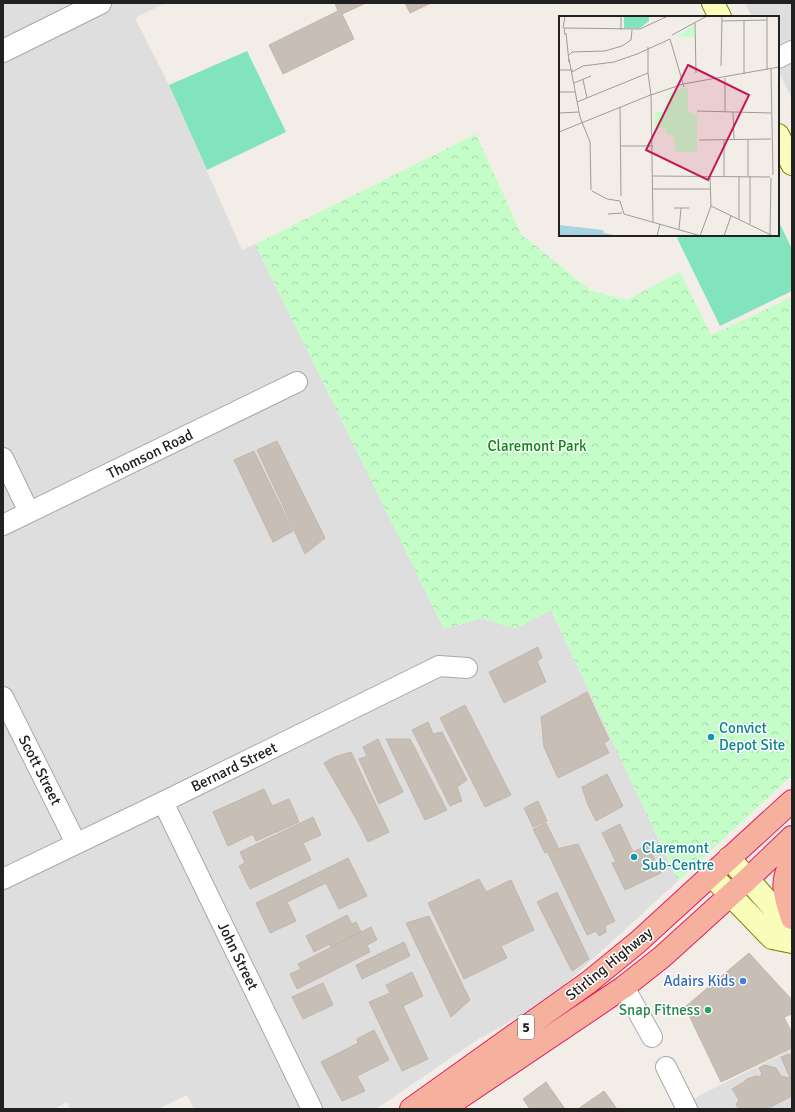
<svg xmlns="http://www.w3.org/2000/svg" width="795" height="1112" viewBox="0 0 795 1112" font-family="Signika,sans-serif">
	<style>
		.residential { fill: #dfdede }
		.park { fill: url(#park-crowns) }
		.pitch { fill: #82e4be }
		.building { fill: #c7beb6; stroke: #c5b5a9 }
		.lines { fill: none; stroke-linecap: round; stroke-linejoin: round }
		.minor-casing { stroke: #a8a8a8; stroke-width: 22 }
		.tertiary-casing { stroke: #a8a8a8; stroke-width: 24 }
		.secondary-casing { stroke: #738000; stroke-width: 24 }
		.trunk-casing { stroke: #e51f64; stroke-width: 24 }
		.minor { stroke: #fff; stroke-width: 20 }
		.tertiary { stroke: #fff; stroke-width: 22 }
		.secondary { stroke: #fafdba; stroke-width: 22 }
		.trunk { stroke: #f6b09e; stroke-width: 22 }
		.culture-dot { fill: #0f9aa8; stroke: #fff; stroke-width: 1.5 }
		.shop-dot { fill: #3f7fe0; stroke: #fff; stroke-width: 1.5 }
		.leisure-dot { fill: #2e9e5b; stroke: #fff; stroke-width: 1.5 }
		.labels { text-anchor: middle; stroke-width: 3; stroke-linejoin: round; paint-order: stroke }
		.shield { fill: #fff; stroke: #646464; stroke-width: 1 }
		.shield-label { font-size: 14px; font-weight: bold; fill: #212121 }
		.park-label { font-size: 15px; fill: #058910; stroke: #fff }
		.street-label { font-size: 15px; fill: #212121; stroke: #fff }
		.culture-label { font-size: 15px; fill: #0d838f; stroke: #fff; text-anchor: start }
		.shop-label { font-size: 15px; fill: #366cbe; stroke: #fff; text-anchor: end }
		.leisure-label { font-size: 15px; fill: #27864d; stroke: #fff; text-anchor: end }
		.inset-road { fill: none; stroke: #9e9c98; stroke-width: 1 }
		.view { fill: #c2185b; fill-opacity: 0.15; stroke: #c2185b; stroke-width: 2 }
		.inset-edge { fill: none; stroke: #212121; stroke-width: 2 }
	</style>
	<defs>
		<pattern id="park-crowns" width="20" height="18" patternUnits="userSpaceOnUse"><rect width="20" height="18" fill="#c4fdc8"/><path d="M2 6a3 3 0 1 1 6 0M12 15a3 3 0 1 1 6 0" fill="none" stroke="#a8d9ac"/></pattern>
	</defs>
	<rect width="100%" height="100%" fill="#f2eee7"/>
	<path class="residential" d="M3,3H165L135,18L169,85L242,250L255,244L444,629L483,618L515,629L551,610L678,881L548,1000L477,1040L376,1109H194L187,1095L158,1109H70L67,1102L54,1109H3Z
		M745,3H792V99L778,70V17H752Z
		M792,1049V1109H673L675,1108Z"/>
	<path class="park" d="M476,134L521,234L590,290L627,300L680,272L711,335L792,297V775L678,881L551,610L515,629L483,618L444,629L255,244Z"/>
	<path class="pitch" d="M247,51L286,132L207,170L169,85Z
		M778,220L792,249V291L720,326L677,238L683,235H778Z"/>
	<path class="building" d="M335,3H366L342,14L354,39L283,74L269,45L338,11Z
		M405,3H431L410,13Z
		M277,441L325,538L305,554L257,450Z
		M254,451L293,531L273,542L234,460Z
		M538,647L542,658L537,661L546,682L504,703L489,672Z
		M587,692L609,740L604,743L609,753L558,778L544,747L541,717Z
		M465,705L511,795L485,807L440,718Z
		M428,722L433,734L442,732L467,780L457,787L462,801L450,806L412,730Z
		M378,739L403,792L379,804L359,759L367,756L363,747Z
		M386,739H410L447,810L425,820Z
		M351,752L389,832L368,842L358,822L324,763L334,757Z
		M607,774L623,806L596,821L588,805L582,787Z
		M264,789L272,806L289,799L299,822L256,841L253,834L228,846L213,812Z
		M538,801L547,821L533,827L524,808Z
		M313,817L321,835L303,843L311,860L250,889L239,866L245,863L240,852Z
		M546,823L558,847L545,853L533,829Z
		M620,824L633,852L648,845L661,873L625,890L612,863L616,862L602,833Z
		M578,844L615,921L605,926L606,932L599,936L596,931L587,935L548,853L556,849Z
		M348,858L367,896L339,909L326,883L287,902L296,921L270,933L256,903Z
		M479,879L486,892L511,880L534,930L501,946L507,958L464,979L428,903Z
		M557,892L589,959L572,971L537,902Z
		M347,915L352,924L356,922L361,932L331,947L330,944L314,952L306,936Z
		M429,916L470,1000L451,1017L406,923Z
		M371,927L377,940L367,945L370,952L297,989L290,974L301,969L298,964Z
		M404,942L410,956L362,979L356,965Z
		M749,953L792,1000V1014L784,1017L792,1033V1048L721,1082L685,1007Z
		M412,972L423,996L403,1006L428,1059L402,1071L369,1002L390,993L386,985Z
		M323,983L333,1005L303,1019L292,997Z
		M374,1030L389,1060L357,1076L365,1091L342,1101L321,1062L358,1043L357,1039Z
		M790,1054L792,1059V1080L790,1079L792,1096L767,1109H762L761,1108L758,1109H739L736,1105L739,1100L732,1089L744,1082L747,1079L756,1076L759,1077L762,1074L759,1068L765,1065L776,1068L781,1076L790,1078L781,1057Z
		M546,1082L565,1109H530L523,1099Z
		M604,1091L617,1109H578Z"/>
	<g class="lines">
		<defs>
			<path id="minor" d="M778,58L792,51
				M3,458L29,512
				M3,525L297,382
				M3,697L76,843
				M163,802L312,1109
				M3,879L163,802L439,666L467,668
				M624,987L652,1037
				M666,1067L687,1109"/>
			<path id="tertiary" d="M3,51L100,3"/>
			<path id="secondary" d="M713,3L720,17
				M778,135L792,164
				M729,858L787,923L792,935
				M711,875L772,938L792,942"/>
			<path id="trunk" d="M792,861C779,882 785,896 792,918
				M411,1109L589,982L638,942L792,801
				M443,1109L624,987L662,957L748,879L792,837"/>
		</defs>
		<use href="#minor" class="minor-casing"/>
		<use href="#tertiary" class="tertiary-casing"/>
		<use href="#secondary" class="secondary-casing"/>
		<use href="#trunk" class="trunk-casing"/>
		<use href="#minor" class="minor"/>
		<use href="#tertiary" class="tertiary"/>
		<use href="#secondary" class="secondary"/>
		<use href="#trunk" class="trunk"/>
	</g>
	<g class="culture-dot">
		<circle cx="711" cy="737" r="4"/>
		<circle cx="634" cy="857" r="4"/>
	</g>
	<circle class="shop-dot" cx="743" cy="981" r="4"/>
	<circle class="leisure-dot" cx="708" cy="1010" r="4"/>
	<g class="labels">
		<rect class="shield" x="518" y="1015" width="16" height="24" rx="3"/>
		<g class="shield-label">
			<text x="526" y="1032">5</text>
		</g>
		<g class="park-label">
			<text x="537" y="451">Claremont Park</text>
		</g>
		<g class="street-label">
			<text transform="translate(150 454) rotate(-26)" y="5">Thomson Road</text>
			<text transform="translate(234 767) rotate(-26)" y="5">Bernard Street</text>
			<text transform="translate(40 770) rotate(63)" y="5">Scott Street</text>
			<text transform="translate(238 956) rotate(64)" y="5">John Street</text>
			<text transform="translate(609 964) rotate(-39)" y="5">Stirling Highway</text>
		</g>
		<g class="culture-label">
			<text x="719" y="733">Convict<tspan x="719" dy="17">Depot Site</tspan></text>
			<text x="642" y="853">Claremont<tspan x="642" dy="17">Sub-Centre</tspan></text>
		</g>
		<g class="shop-label">
			<text x="735" y="986">Adairs Kids</text>
		</g>
		<g class="leisure-label">
			<text x="700" y="1015">Snap Fitness</text>
		</g>
	</g>
	<g transform="translate(559 16)">
		<rect width="220" height="220" fill="#f2eee7"/>
		<path d="M135,9L136,21H117ZM129,71V96L138,99V136H117L114,120L107,118L106,112H96V96H106L110,77Z" fill="#c4fdc8"/>
		<path d="M65,0H90V5L81,12H65Z" fill="#82e4be"/>
		<path d="M0,209L44,214L45,217L55,219L80,220H0Z" fill="#a6d4e1"/>
		<path class="inset-road" d="M62,0V14M208,0V54M185,4V58M163,5L208,4M136,7L137,57M4,12L6,0M7,17L10,46M6,19L5,12L81,13L109,0M113,19L148,0M111,23L125,71M9,40L13,36L46,35L63,30L72,24L73,14M10,43L21,101L31,126L32,174M162,50L163,0M212,53L214,159M0,54H14M13,56L24,50L55,46L78,38L111,23M89,57L92,79M24,64L28,82M15,67L32,60M0,76H16M92,79L94,206M18,86L89,57V31M61,91L62,180M138,95L212,97M166,96V62M174,96L175,123M0,97L20,96M0,116L89,80L124,68L220,51M140,124L212,123M189,124V160M62,130H94M94,160L211,161M165,160V124M191,160V208M94,173H151M33,175L48,183L61,185L65,198L142,220M152,190L214,220M115,192H130M49,198L63,197M180,203V160M120,213L122,192M211,218L212,162M98,220L101,208M141,220L152,190L151,160M165,220L172,200"/>
		<path class="view" d="M129,49L190,79L149,164L87,134Z"/>
		<rect width="220" height="220" class="inset-edge"/>
	</g>
	<rect width="795" height="1112" fill="none" stroke="#212121" stroke-width="8"/>
</svg>
